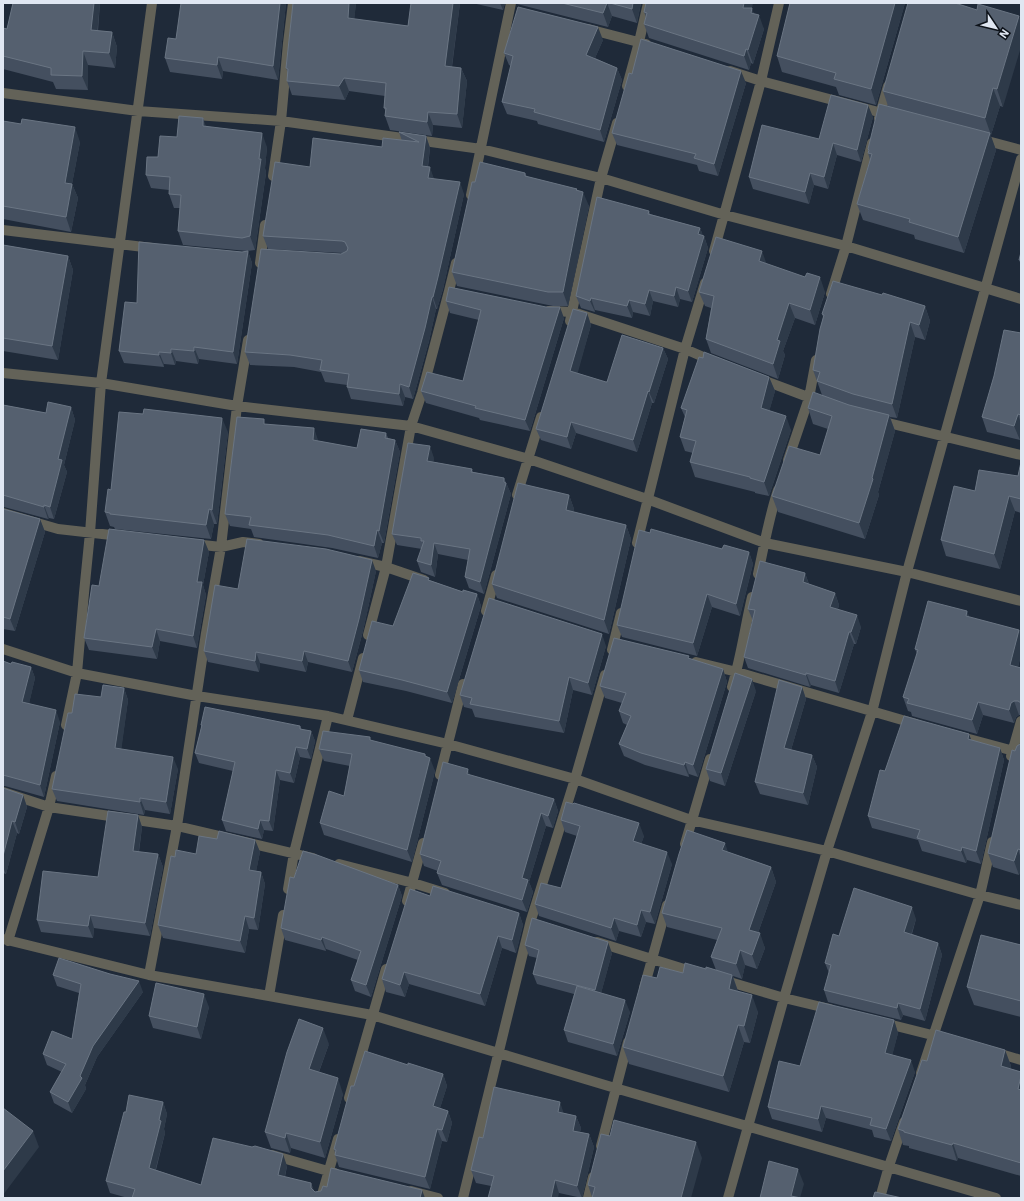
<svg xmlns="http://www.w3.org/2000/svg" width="1024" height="1201" viewBox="0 0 1024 1201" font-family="'IBM Plex Sans',sans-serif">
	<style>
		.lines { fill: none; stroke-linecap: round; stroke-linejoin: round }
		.minor { stroke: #636258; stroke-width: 10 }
		.wall { fill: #444f5f }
		.shaded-wall { fill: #2e3a49 }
		.building { fill: #55606f; stroke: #6a7583 }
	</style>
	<rect width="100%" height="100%" fill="#1f2a39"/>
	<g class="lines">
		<path class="minor" d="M588,29L646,44
			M730,71L761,81L886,114
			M627,86L639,42L648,3
			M3,93L138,111L281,121L481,149L601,178L725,215L846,246L1021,299
			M879,118L888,86
			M980,139L1021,150
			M273,176L281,121L288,43L293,3
			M471,195L511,3
			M3,230L152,248
			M714,251L761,81L779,3
			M260,263L265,225
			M831,294L846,246L872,143
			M549,311L573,312L685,349L715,362
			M570,321L601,178L617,123
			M3,373L101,383L237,406L411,426L529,459L647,499L765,543L907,572L1021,601
			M760,379L816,400
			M880,421L1021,455
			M788,460L809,398L816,360
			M517,495L541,417
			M3,513L58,529L120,536
			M637,543L685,349L705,283
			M194,544L221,547L243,542L259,544
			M359,561L386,567L424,580
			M758,574C764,546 769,517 778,490
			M486,611L496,575
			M368,635L386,567L411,426L422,393L449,291L456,263
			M3,649L77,673L197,696L328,716L448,744L575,779L691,820L827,851L980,895L1021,905
			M612,650L621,613
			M696,662L737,672L916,724
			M732,687C741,657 745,627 752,597
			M347,720L363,658
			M66,725L77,673L84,593L90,533L101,383L152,3
			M958,736L1021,753
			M1011,756L1021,721
			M440,775L463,684
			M3,792L49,807L177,826L313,858
			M685,844L710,759
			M339,864L413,883L445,893
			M288,889L294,853L328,716
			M407,901L423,843
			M3,939L149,975L269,996L372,1015L615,1088L996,1198
			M8,941L49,807L56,776
			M597,942L697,973
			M149,975L177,826L206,633L221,547L237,406L248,340
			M723,980L784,998L830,1009
			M644,988L667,905
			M269,996L283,915
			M884,1023L948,1039
			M994,1052L1021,1060
			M921,1073L980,895L992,842
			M349,1098L386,969
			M601,1146L628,1042
			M272,1155L335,1173
			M411,1191L438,1198
			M321,1198L338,1139
			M463,1198L531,920L575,779L605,675
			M588,1198L593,1177
			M728,1198L784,998L827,851L872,712L907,572L1021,159
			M880,1198L889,1166L904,1122"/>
	</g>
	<path class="wall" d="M13,3H100L98,31L112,32L117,47L115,68L88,65V90L56,89L53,82L3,69V28L7,29Z
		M286,3L278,80L223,71L222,79L170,72L165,58L176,39Z
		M293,3H356L354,19L408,26L411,3H460L452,67L461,68L467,81L462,128L433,125L432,136L390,130L385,116L386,112L384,108L385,96L349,91L345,100L292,95L287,81L288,73L286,68Z
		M472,3H505L503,10Z
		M517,3H641L637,23L612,16L608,27L517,4Z
		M905,3L876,105L839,95L836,87L782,72L777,56Z
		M752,9L754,14L764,29L753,64L751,63L749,70L649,38L644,24L646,17L644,12Z
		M977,10L1003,107L1000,106L991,135H990L996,150L964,253L915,239L914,235L863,220L857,204L870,160L868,153V149L888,106L883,91Z
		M603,40L595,58L617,68L622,80L604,142L538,124L537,121L507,114L502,102L511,66L509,65L504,53Z
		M632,74L746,83L718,176L699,171L697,165L617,145L612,133Z
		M873,117L861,162L837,155L828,189L814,185L809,204L753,189L749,177L819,139Z
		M3,121L80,142L72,184L78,198L71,232L3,219Z
		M206,126L267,147L265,168L266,173L255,250L247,251L183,245L178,231L180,208H174L169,194V190L151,188L146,175L158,157L177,137Z
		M399,132L426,136L430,148L428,167L434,179L464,194L443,289L437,309H436L429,341L413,399L405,397L403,406L351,399L347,387V385L325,382L321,372L294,367L250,365L245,352L341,254L343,253L268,249L263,236L310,167L382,147L402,141Z
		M525,173L527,177L577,190L589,206L568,306H553L457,286L452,272L475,182Z
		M649,211L650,214L700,228L703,236H704L708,248L692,302L680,299L678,307L653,301L650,316L633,312L632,318L595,310V312L581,308L576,296Z
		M3,245L68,256L73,270L58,360L3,351Z
		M248,251L252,263L237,364L199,359L198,364L176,361L175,365L164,364V367L124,363L119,351L137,303L242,252Z
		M1021,252V265L1019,260Z
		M766,264L825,292L815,325L795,318L783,351L785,355L778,379L711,353L706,339L711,308L705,306L699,292Z
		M882,295L925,306L930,321L925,340L915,337L897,418L890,417L895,431L878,492L879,495L865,539L778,512L772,496L820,455L828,429L813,424L808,408L822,395L813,370L823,317L822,314Z
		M446,301L564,318L530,431L480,420L479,418L426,403L421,391L463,381L479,320L450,313Z
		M587,313L591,325L577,373L606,382L663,348L668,359L654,403H652L637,452L576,433L571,449L541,440L536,429Z
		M1021,333V436L1020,440L987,432L982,417Z
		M769,377L775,391L769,411L791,430L769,496L755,493V492L695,477L690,462L693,453L685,451L680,437L685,417L681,408Z
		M3,405L46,413L71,407L75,420L64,465L67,472L54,519L49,518L48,519L4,507H3Z
		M266,424L318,441L357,448L386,433L388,438L395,440L400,452L384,543H382L378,558L332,548L254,537L251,529L230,526L225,514Z
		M228,432L217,524H214L211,539L115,529L114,527L110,526L105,512Z
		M434,458L433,462L472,469L473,472L504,478L511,494L484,594L469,588L465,577L468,560L438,554L435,577L421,572L417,561L422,549L397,545L392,534Z
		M1021,462V513L1015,511L1000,569L946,556L941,540L975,491L1018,476Z
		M569,495L574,509L573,512L626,525L631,539L609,634L497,598L492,584Z
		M3,509L40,519L45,532L15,631L3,629Z
		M204,540L209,552L203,585L206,595L197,648L160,641L157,659L89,650L84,638L99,586Z
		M722,549L749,552L753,564L740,616L712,607L697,656L622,637L617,625Z
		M376,571L363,631L352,672L308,662L306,672L260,663L259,672L208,662L204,651L238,589Z
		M805,573L809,584L835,593L839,605L838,609L861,627L856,644H854L839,693L811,685L810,687L748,668L744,657L753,621L748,609Z
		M429,578V580L463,592L477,594L481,606L452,703L406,691L363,682L359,670L393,626Z
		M967,611L969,617L1019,630L1021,636V655L1018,667L1021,668V715H1019L1016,717L1014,723L983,715L977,734L912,716L911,712L908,711L903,697L917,654L915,649Z
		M606,646L592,695L573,690L564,733L475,717L472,709L464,707L460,695Z
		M690,659L723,669L727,682L698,777L689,774V777L645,765L624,756L619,744L627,725L623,723L619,711L622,703L605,698L600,686Z
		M3,661L11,664L31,667L35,678L29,703L60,722L44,797L5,786H3Z
		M802,687L806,699L791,750L812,755L817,767L808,805L760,794L755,782Z
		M124,688L128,700L121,749L178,769L170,814L145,810L144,815L57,801L52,789L72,713L101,697Z
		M756,691L725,786L710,781L706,769Z
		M201,725L300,726L302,730L311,731L315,741L311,759L300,757L294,783L280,780L273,831L264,830L262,839L226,831L222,820L233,771L199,763L195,753L202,728Z
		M969,734L971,740L1000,748L1004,760L981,864L967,860L966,863L922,851L918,840L872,828L868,816L885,771Z
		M371,741L425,754L426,757L435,771L412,862L324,835L320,823L344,796L350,766L324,761L319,749Z
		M1021,743V869L1019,875L993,867L988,853L1015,751Z
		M470,775L554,799L558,811L553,828L546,826L529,882L533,892L527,912L442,885L437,873L438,871L424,866L420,854Z
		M3,788L23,795L27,807L19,834L17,833L6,874L3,873Z
		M138,815L142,827L139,852L158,854L163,867L150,936L94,928L93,938L41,932L37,920L98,877Z
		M561,820L644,836L641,844L672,864L655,924L646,922L641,937L619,931L616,941L539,916L535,904L561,888L577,836L565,832Z
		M217,839L255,840L260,852L256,871L261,872L265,884L258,930L249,929L245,953L163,938L158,925L175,857L196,854Z
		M728,852L771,867L776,882L758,933L765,948L757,969L745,965L742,979L733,976L738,992L758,1012L750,1043L744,1042L729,1092L629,1064L623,1047L657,978L706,969L716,970L711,957L717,940L667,927L662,913Z
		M294,878L398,885L402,896L371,997L355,991L351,980L358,960L326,949V951L285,940L281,928Z
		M430,896L519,913L523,925L516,953L502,948L485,1006L409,984L405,997L386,992L382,979Z
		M916,919L912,934L938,943L942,955L925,1021L903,1015L901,1020L828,1002L824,990L829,973L825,963L839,936Z
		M525,945L612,953L601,993L630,1012L617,1056L568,1042L564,1030L574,994L537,984L533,974L537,958L529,956Z
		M1021,945V1017L974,1005L967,987Z
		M53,975L143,992L97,1057L85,1085L86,1089L72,1113L54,1103L50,1092L62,1072L47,1065L43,1054L72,1039L79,993L57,986Z
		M209,1007L201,1039L153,1028L149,1016Z
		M894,1020L898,1033L892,1055L915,1072L891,1141L874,1137L872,1130L826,1118L822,1132L772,1119L768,1107L800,1066Z
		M329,1044L319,1072L343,1094L325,1158L291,1148L290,1153L271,1148L265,1132Z
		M1005,1050L1011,1066L1010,1069L1021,1072V1176L958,1158L957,1161L909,1148V1146L903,1145L898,1129L927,1061Z
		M408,1065L443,1074L447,1086L440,1108L448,1111L452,1123L447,1142L442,1141L430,1189L339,1167L335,1155V1153L334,1149L354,1086Z
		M163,1102L167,1114L164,1129L165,1133L156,1170L201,1185L287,1166L285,1177L311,1183L314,1191L315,1192L321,1191L327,1187L425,1198H128L110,1193L106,1181L126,1112Z
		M564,1113L576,1116L581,1128L580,1132L589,1134L594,1147L582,1198L559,1193L491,1186L476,1183L471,1170L483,1138Z
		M702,1158L592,1197L588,1185Z"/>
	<path class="shaded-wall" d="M94,3H100L96,45L91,30Z
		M280,3H286L278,80L273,66Z
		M349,3H356L353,32L348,18Z
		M453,3H460L450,80L445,66Z
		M500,3H505L503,10Z
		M607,3L612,16L608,27L603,13Z
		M633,3H641L637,23L632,9Z
		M744,3H753L752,9L757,22L759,15L764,29L753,64L748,50L743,8Z
		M895,3H905L876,105L871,89Z
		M1019,16L1021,21V47L1003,107L997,89Z
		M598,27L603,40L591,67L586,55Z
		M112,32L117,47L115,68L109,53Z
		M746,49L751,63L749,70L744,56Z
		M83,51L88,65V90L82,76Z
		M218,57L223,71L222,79L217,65Z
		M461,68L467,81L462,128L457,114Z
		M617,68L622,80L604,142L600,130Z
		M741,71L746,83L718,176L714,164Z
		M344,78L349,91L345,100L339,86Z
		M993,88L1000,106L991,135L985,118Z
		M868,105L873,117L861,162L857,150Z
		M428,112L433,125L432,136L427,122Z
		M203,118L208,132L203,126Z
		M75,127L80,142L72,184L78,198L71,232L66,217L65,183Z
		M262,133L267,147L265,168L266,173L255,250L250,236Z
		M990,133L996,150L964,253L958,237Z
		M426,136L430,148L426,179L422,166Z
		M833,143L837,155L828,189L824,177Z
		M430,167L434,179L428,178Z
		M810,173L814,185L809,204L805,192Z
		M460,182L464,194L443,289L437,309L433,297Z
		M577,189L581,202L583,192L589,206L568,306L563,292Z
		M700,228L704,238V236L708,248L692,302L688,291L698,234Z
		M248,251L252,263L237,364L233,352Z
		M762,251L767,265L759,261Z
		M68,256L73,270L58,360L52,346Z
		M820,277L825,292L815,325L810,310Z
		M676,287L680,299L678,307L674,296Z
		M649,290L653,301L650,316L645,304Z
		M432,297L436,309L429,341L413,399L409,387Z
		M591,298L595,310V312L590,301Z
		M629,300L633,312L632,318L627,306Z
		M789,303L795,318L783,351L785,355L778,379L773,364L777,340Z
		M925,306L930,321L925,340L919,325Z
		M560,307L564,318L530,431L525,420Z
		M587,313L591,325L575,383L570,371Z
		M910,322L915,337L897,418L892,404Z
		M194,347L199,359L198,364L194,351Z
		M663,348L668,359L654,403L649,392Z
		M171,349L176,361L175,365L171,353Z
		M159,352L164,364V367L159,355Z
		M769,377L775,391L766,423L761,408Z
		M400,384L405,397L403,406L399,394Z
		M648,391L652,403L637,452L633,440Z
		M71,407L75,420L64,465L67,472L54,519L50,507L58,459Z
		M1018,414L1021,424V436L1020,440L1014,426Z
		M889,415L895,431L878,492L879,495L865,539L859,523Z
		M786,416L791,430L769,496L764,482Z
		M222,418L228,432L217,524L212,510Z
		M571,422L576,433L571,449L567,437Z
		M314,428L318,440L317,452L313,440Z
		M395,440L400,452L384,543L379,531Z
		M430,446L434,458L431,473L427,461Z
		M504,478L511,494L484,594L480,582Z
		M569,495L574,509L571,524L566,510Z
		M1009,496L1015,511L1000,569L994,554Z
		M44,505L49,518L48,519L44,507Z
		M209,509L214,524L211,539L206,525Z
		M40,519L45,532L15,631L10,619Z
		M626,525L631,539L609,634L604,620Z
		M377,530L382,543L378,558L374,546Z
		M204,540L209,552L203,585L206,595L197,648L193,636L197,582Z
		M434,543L438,554L435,577L431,565Z
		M749,552L753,564L740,616L736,604Z
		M372,560L376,571L363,631L352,672L348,661Z
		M805,573L809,585L803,582Z
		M835,593L839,605L835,619L830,607Z
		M477,594L481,606L452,703L447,692Z
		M707,594L712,607L697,656L693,643Z
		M967,611L972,625L966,616Z
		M857,615L861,627L856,644L851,632Z
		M156,629L160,641L157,659L152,647Z
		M1019,630L1021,636V655L1015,679L1010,665Z
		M849,632L854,644L839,693L835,681Z
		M602,634L606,646L592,695L588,683Z
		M304,651L308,662L306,672L302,661Z
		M256,652L260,663L259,672L255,661Z
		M31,667L35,678L27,713L22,702Z
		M723,669L727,682L698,777L693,765Z
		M806,673L811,685L810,687L806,675Z
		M569,677L573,690L564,733L559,721Z
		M752,679L756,691L725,786L721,773Z
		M802,687L806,699L788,760L784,748Z
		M124,688L128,700L120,760L115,748Z
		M1014,701L1019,715L1016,717L1014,723L1009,710L1011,703Z
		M978,702L983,715L977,734L972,720Z
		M56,710L60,722L44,797L40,785Z
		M311,731L315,741L311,759L307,749Z
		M969,734L974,747L968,739Z
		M296,747L300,757L294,783L290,773Z
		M1000,748L1004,760L981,864L976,851Z
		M425,754L429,763L430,758L435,771L412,862L407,850Z
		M812,755L817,767L808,805L803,793Z
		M173,757L178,769L170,814L166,802Z
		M685,762L689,774V777L684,765Z
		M468,769L472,781L467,774Z
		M276,770L280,780L273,831L269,821Z
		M23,795L27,807L19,834L15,822Z
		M140,798L145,810L144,815L140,802Z
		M554,799L558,811L553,828L548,816Z
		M541,813L546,826L529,882L533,892L527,912L522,900V878Z
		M138,815L142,827L137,863L133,851Z
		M260,820L264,830L262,839L258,829Z
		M12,821L17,833L6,874L3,867V856Z
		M639,823L644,836L638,853L633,841Z
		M255,840L260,852L254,882L249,870Z
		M725,843L730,858L722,850Z
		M962,847L967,860L966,863L961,851Z
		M1018,849L1021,859V869L1019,875L1014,861Z
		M667,852L672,864L655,924L650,912Z
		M158,854L163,867L150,936L145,923Z
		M771,867L776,882L754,944L749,930Z
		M261,872L265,884L258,930L254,918Z
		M398,885L402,896L371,997L366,985Z
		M912,907L916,919L908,944L904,932Z
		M641,910L646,922L641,937L637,925Z
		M519,913L523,925L516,953L512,940Z
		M90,915L94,928L93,938L88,926Z
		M245,916L249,929L245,953L240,941Z
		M614,918L619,931L616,941L611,928Z
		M760,933L765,948L757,969L752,955Z
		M498,936L502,948L485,1006L480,994Z
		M322,937L326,949V951L321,940Z
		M608,942L612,953L599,1001L595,990Z
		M938,943L942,955L925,1021L920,1009Z
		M740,950L745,965L742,979L736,964Z
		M404,972L409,984L405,997L400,985Z
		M732,975L738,991L735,1006L729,989Z
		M139,981L143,992L97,1057L85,1085L86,1089L72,1113L68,1102L93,1046Z
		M204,994L209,1007L201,1039L197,1027Z
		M752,995L758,1012L750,1043L744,1026Z
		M625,1000L630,1012L617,1056L613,1044Z
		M898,1003L903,1015L901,1020L897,1008Z
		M894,1020L898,1033L890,1065L885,1053Z
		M738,1025L744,1042L729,1092L723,1076Z
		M323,1028L329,1044L314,1085L309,1069Z
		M1005,1050L1011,1066L1006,1082L1001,1066Z
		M911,1060L915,1072L891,1141L886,1129Z
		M443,1074L447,1086L437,1118L433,1106Z
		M1021,1076V1098L1018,1089Z
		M338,1078L343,1094L325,1158L320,1142Z
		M163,1102L167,1114L164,1129L165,1133L153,1179L149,1168Z
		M560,1102L564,1114L558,1112Z
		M821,1106L826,1118L822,1132L818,1119Z
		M448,1111L452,1123L447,1142L442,1130Z
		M576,1116L581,1128L577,1143L573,1131Z
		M437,1129L442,1141L430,1189L425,1177Z
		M33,1131L39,1147L3,1195V1171Z
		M286,1133L291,1148L290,1153L285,1138Z
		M589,1134L594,1147L582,1198L577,1186Z
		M696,1142L702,1158L691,1198H681Z
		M953,1143L958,1158L957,1161L952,1145Z
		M283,1154L287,1166L282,1187L278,1175Z
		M798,1169L804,1184L800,1198L791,1196Z
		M555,1180L559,1193L558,1198H551Z
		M311,1183L315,1195L311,1188Z
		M422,1190L425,1198H420Z"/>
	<path class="building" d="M13,3H94L91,30L112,32L109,53L83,51L82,76L51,75V68L3,56V28L7,29Z
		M181,3H280L273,66L218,57L217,65L165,58L168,38L176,39Z
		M293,3H349L348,18L408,26L411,3H453L445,66L461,68L457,114L428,112L427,122L385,116L386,108H384L386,83L344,78L339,86L287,81L288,69L286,68Z
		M562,3H607L603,13Z
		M610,3H633L632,9Z
		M646,3H744L743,8H752L751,13L759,15L748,50L746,49L744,56L644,24L647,13L644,12Z
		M790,3H895L871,89L834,79L836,73L777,56Z
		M908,3H955L977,10L978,4L1019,16L997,89L993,88L985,118L883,91Z
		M518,7L598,27L586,55L617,68L600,130L534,112L535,109L502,102L513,56L504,53Z
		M641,39L741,71L714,164L694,158L696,154L612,133L629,73L632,74Z
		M831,95L868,105L857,150L833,143L824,177L810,173L805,192L749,177L762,125L819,139Z
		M879,104L990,133L958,237L909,222L910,219L857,204L872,154L868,153L869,150L868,149Z
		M179,116L203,118V126L262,133L259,159H261L250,236L242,238L178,231L181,195L169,194L170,177L146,175L147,157H158L160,136L177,137Z
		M22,119L75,127L65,183L72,184L66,217L3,206V121L21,124Z
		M399,132L426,136L422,166L430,167L428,178L460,182L438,277L433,297H432L425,328L409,387L400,384L399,394L347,387L349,374L320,370L322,360L290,355L245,352L261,249L341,254L347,251L348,248L345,242L342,241L263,236L275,162L310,167L313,138L382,147L383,138L419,142Z
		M480,162L525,173V176L577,189L576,190L583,192L563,292H548L452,272L472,182H475Z
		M597,197L649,211L648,214L700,228L698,234L704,236L688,291L676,287L674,296L649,290L645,304L629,300L627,306L591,298L590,301L576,296Z
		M716,237L762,251L759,261L805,277L807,273L820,277L810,310L789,303L777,340L780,341L773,364L706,339L714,296L699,292Z
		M139,242L242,252L248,251L233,352L194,347V351L171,349V353L159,352V355L119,351L125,302L137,303Z
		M3,245L68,256L52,346L3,338Z
		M1021,252V260H1019Z
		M833,281L882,295L883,293L925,306L919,325L910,322L892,404L853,394L817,381L820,372L813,370L820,329L824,315L822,314Z
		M449,287L546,307H560L525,420L475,408L476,406L421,391L427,372L463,381L481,310L446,301Z
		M573,309L587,313L570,371L606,382H607L622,335L663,348L649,392L648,391L633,440L571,422L567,437L536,429Z
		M1004,330L1021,333V415L1018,414L1014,426L982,417L994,376Z
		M704,352L769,377L761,408L786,416L764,482L750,478V477L690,462L696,441L680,437L687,410L681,408L699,357L703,358Z
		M813,392L849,405L889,415L872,478L873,479L859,523L772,496L789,446L820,455L832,416L808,408Z
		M48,402L71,407L58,459L62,460L50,507L44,505V507L3,495V405L46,413Z
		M144,409L222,418L212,510L209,509L206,525L110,514V513L105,512L108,489L111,490L119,412L143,414Z
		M237,417L264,419V424L314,428L313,440L357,448L361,429L386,433L385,438L395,440L379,531L377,530L374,546L328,535L249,525L251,517L225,514Z
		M408,443L430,446L427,461L472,469L471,472L504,478V482L506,483L480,582L465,577L470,549L434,543L431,565L417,561L424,541H421V538L392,534Z
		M1021,462V499L1009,496L994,554L941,540L954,486L975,491L979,470L1018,476Z
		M518,483L569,495L566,510L626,525L604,620L492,584Z
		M3,509L40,519L10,619L3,617Z
		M109,529L204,540L197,582H202L193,636L156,629L152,647L84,638L92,585L99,586Z
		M651,529L722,549L724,545L749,552L736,604L707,594L693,643L617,625L639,530L650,533Z
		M247,539L326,549L372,560L359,619L348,661L304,651L302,661L256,652L255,661L204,651L215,585L238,589Z
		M760,561L805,573L803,582L835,593L830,607L857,615L851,632H849L835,681L806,673V675L744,657L755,610L748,609Z
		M413,573L429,578L428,580L463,592V590L477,594L447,692L402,680L359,670L372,621L393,626Z
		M489,598L602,634L588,683L569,677L559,721L470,704L472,698L460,695Z
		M928,601L967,611L966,616L1019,630L1010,665L1021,668V703L1018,701H1014L1011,703L1009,710L978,702L972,720L907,703L909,699L903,697L918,650L915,649Z
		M614,638L689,656L688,658L723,669L693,765L685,762L684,765L641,753L619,744L631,716L619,711L626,693L600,686Z
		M3,661L11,664L12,662L31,667L22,702L56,710L40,785L3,775Z
		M735,673L752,679L721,773L706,769Z
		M779,680L802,687L784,748L812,755L803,793L755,782Z
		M103,685L124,688L115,748L173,757L166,802L140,798V802L52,789L68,713H72L75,694L101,697Z
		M205,707L300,726V729L311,731L307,749L296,747L290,773L276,770L269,821L260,820L258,829L222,820L235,762L195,753L202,725H201Z
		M904,716L969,734L968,739L1000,748L976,851L962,847L961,851L917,838L920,830L868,816L880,770L885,771Z
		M323,731L370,737V740L425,754V756L430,758L407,850L320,823L329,791L344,796L352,754L319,749Z
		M1021,743V850L1018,849L1014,861L988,853L1012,750L1015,751L1017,746L1020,744Z
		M443,762L468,769L467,774L554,799L548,816L541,813L522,878L528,880L522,900L437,873L441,861L420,854Z
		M3,788L23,795L15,822L12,821L3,856Z
		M566,802L573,804L574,803L639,823L633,841L667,852L650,912L641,910L637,925L614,918L611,928L535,904L541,883L561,888L580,826L561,820Z
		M108,811L138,815L133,851L158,854L145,923L90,915L88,926L37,920L43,871L98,877Z
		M687,830L725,843L722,850L771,867L749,930L760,933L752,955L740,950L736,964L711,957L722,928L662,913L679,854Z
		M219,831L255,840L249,870L261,872L254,918L245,916L240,941L158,925L171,856L175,857L176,850L196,854L199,836L217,839Z
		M303,851L317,855L398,885L366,985L351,980L361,951L322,937L321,940L281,928L290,877L294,878Z
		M433,886L519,913L512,940L498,936L480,994L404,972L400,985L382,979L410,889L430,896Z
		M854,888L912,907L904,932L938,943L920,1009L898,1003L897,1008L824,990L831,965L825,963L833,934L839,936Z
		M532,918L608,942L595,990L533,974L539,950L525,945Z
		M981,935L1021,945V1001L967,987Z
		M59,958L110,974L139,981L93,1046L80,1076L82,1078L68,1102L50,1092L66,1064L43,1054L52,1031L72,1039L81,984L53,975Z
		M685,963L706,969V967L732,975L729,989L752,995L744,1026L738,1025L723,1076L623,1047L643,975L657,978L660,967L683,973Z
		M156,983L204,994L197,1027L149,1016Z
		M577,986L625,1000L613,1044L564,1030Z
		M819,1002L894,1020L885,1053L911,1060L886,1129L870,1125L872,1118L821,1106L818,1119L768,1107L779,1061L800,1066Z
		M299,1019L323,1028L309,1069L338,1078L320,1142L286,1133L285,1138L265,1132L287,1052Z
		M936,1030L1005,1050L1001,1066L1021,1072V1076L1018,1089L1021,1090V1163L953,1143L952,1145L904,1132V1131L898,1129L922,1060L927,1061Z
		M365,1051L408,1065V1063L443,1074L433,1106L448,1111L442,1130L437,1129L425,1177L335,1155L336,1150L334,1149L351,1086H354Z
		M494,1087L560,1102L558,1112L576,1116L573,1131L589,1134L577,1186L555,1180L551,1198H488L494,1176L471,1170L479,1137L483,1138Z
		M129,1095L163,1102L159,1120L161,1121L149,1168L201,1185L213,1138L252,1147L255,1146L283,1154L278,1175L311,1183V1188L315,1192L321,1191L323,1186L327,1187L331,1168L422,1190L420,1198H132L135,1189L106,1181L124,1112H126Z
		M3,1108L33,1131L3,1171Z
		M614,1120L696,1142L681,1198H592L595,1187L588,1185L601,1134L610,1136Z
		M769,1161L798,1169L791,1196L801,1198H760Z
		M875,1192L902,1198H873Z"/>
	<rect width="1024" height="1201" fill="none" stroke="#e0e7f2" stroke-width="8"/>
	<g transform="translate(996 28) rotate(125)" stroke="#0d1219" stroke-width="3" paint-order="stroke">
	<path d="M0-3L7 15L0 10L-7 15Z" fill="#e0e7f2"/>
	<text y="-6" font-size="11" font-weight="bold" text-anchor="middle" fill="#e0e7f2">N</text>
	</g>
</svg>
